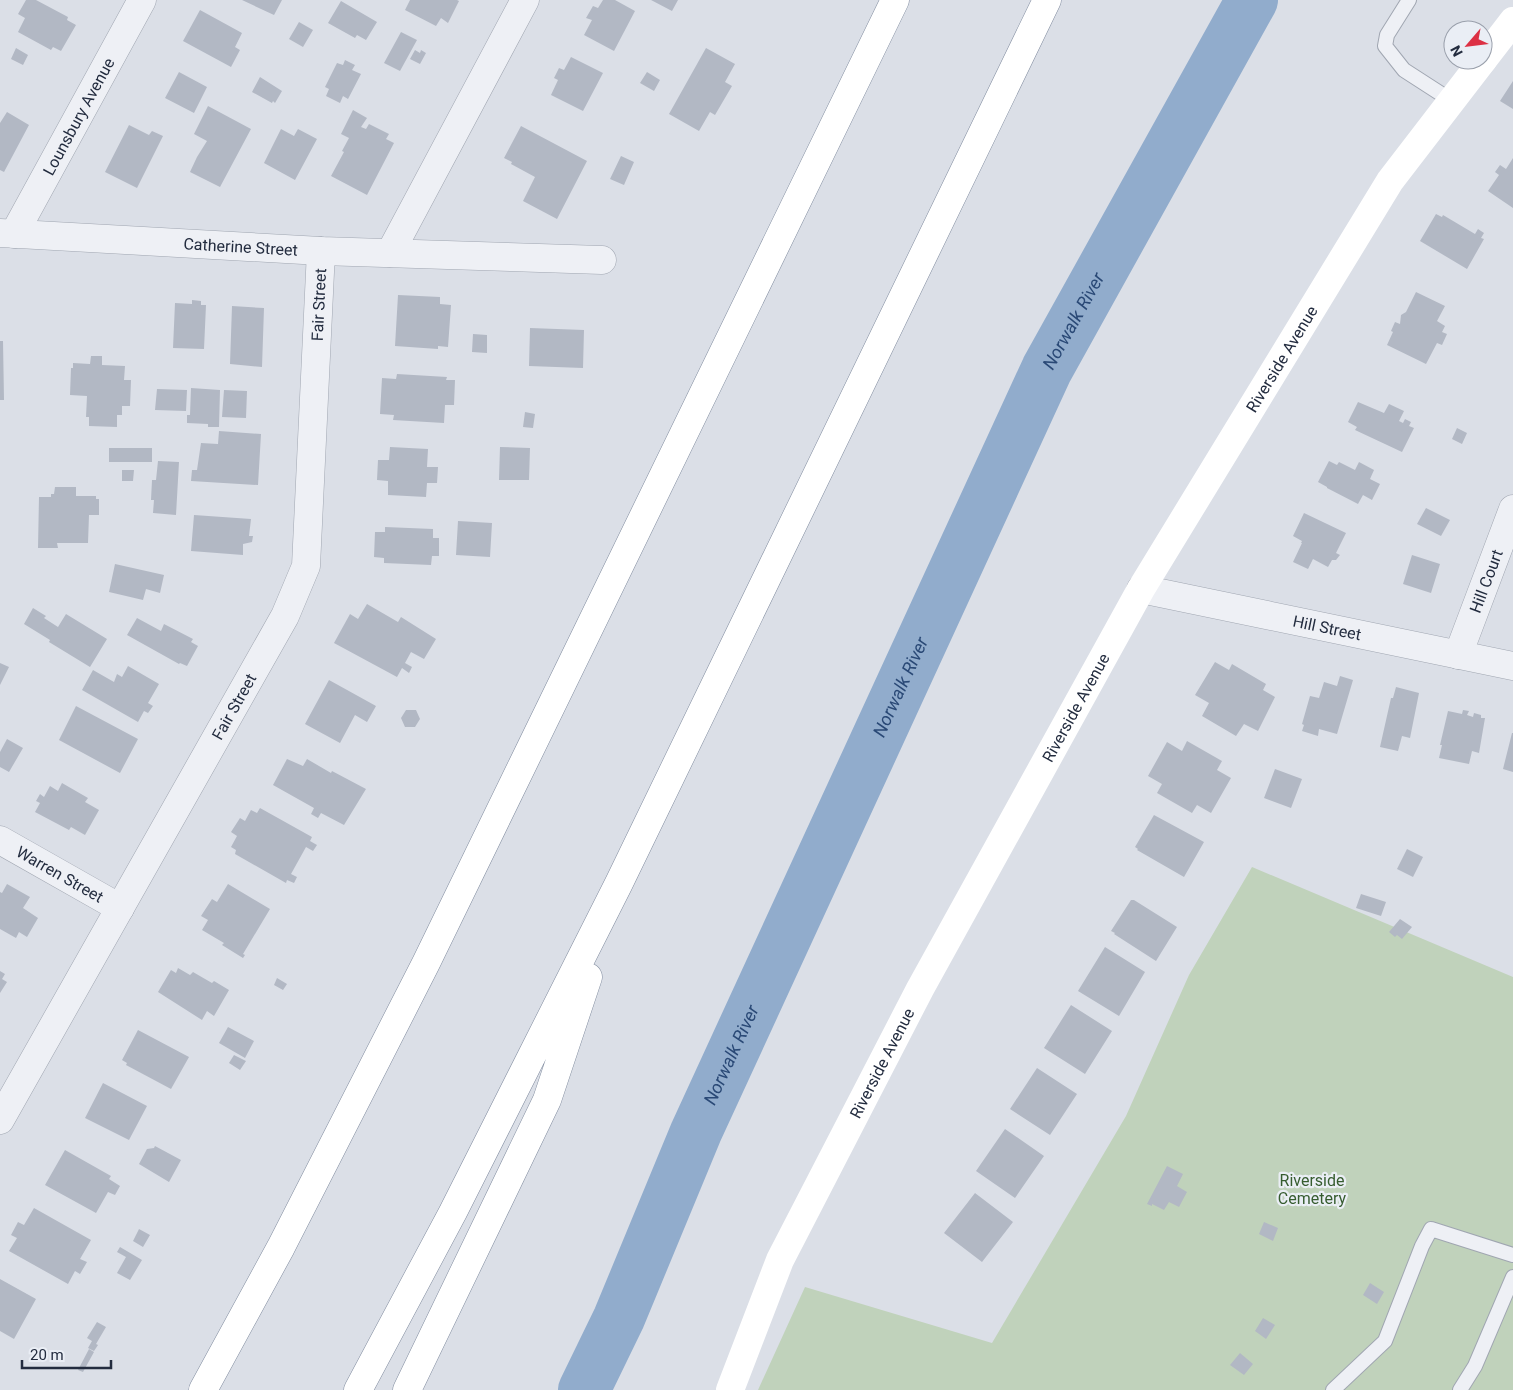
<svg xmlns="http://www.w3.org/2000/svg" width="1513" height="1390" viewBox="0 0 1513 1390" font-family="Roboto,sans-serif">
	<style>
		.green { fill: #c0d2bb }
		.lines { fill: none; stroke-linecap: round; stroke-linejoin: round }
		.river { stroke: #91accc; stroke-width: 52 }
		.building { fill: #b2b8c4 }
		.service-casing { stroke: #a0a6b1; stroke-width: 16 }
		.minor-casing { stroke: #a0a6b1; stroke-width: 29 }
		.motorway-casing { stroke: #818c9f; stroke-width: 29 }
		.service { stroke: #eef0f5; stroke-width: 14 }
		.minor { stroke: #eef0f5; stroke-width: 28 }
		.secondary { stroke: #fff; stroke-width: 28 }
		.motorway { stroke: #fff; stroke-width: 28 }
		.labels { text-anchor: middle; stroke-width: 4.5; stroke-linejoin: round; paint-order: stroke }
		.street-label { font-size: 16px; fill: #232c3f; stroke: #eaeef5 }
		.park-label { font-size: 16px; fill: #365c2f; stroke: #eaeef5 }
		.water-label { font-size: 18px; font-style: italic; fill: #2a4976; stroke: #eaeef5 }
	</style>
	<rect width="100%" height="100%" fill="#dbdfe7"/>
	<path class="green" d="M1252,867L1513,977V1390H758L805,1287L992,1343L1126,1116L1189,975Z"/>
	<g class="lines">
		<path class="river" id="s1" d="M584,1390L619,1318L696,1132L1047,369L1252,0"/>
	</g>
	<path class="building" d="M26,0H36L68,17L67,20L76,25L61,51L53,47L51,50L18,32L25,18L18,14Z
		M242,0H282L274,15Z
		M410,0H457L459,1L448,23L441,18L436,26L405,10Z
		M603,0H615L635,11L614,51L584,35L592,20L586,18L593,6L598,8Z
		M651,0H678L672,11Z
		M341,1L377,22L366,40L357,35L355,38L328,23Z
		M200,10L242,33L235,47L240,50L231,67L183,41Z
		M299,22L313,30L303,47L289,39Z
		M401,32L417,40L400,71L384,63Z
		M16,48L28,55L23,65L11,59Z
		M706,48L735,64L725,82L732,86L715,115L710,112L699,131L669,114Z
		M415,50L420,53L421,50L426,53L420,64L410,59Z
		M571,57L603,73L583,111L551,95L558,80L554,78L559,68L564,70Z
		M345,60L355,65L352,70L361,74L348,99L343,96L340,103L326,96L329,89L325,87L337,63L343,65Z
		M179,72L207,87L194,113L165,98Z
		M647,72L660,80L654,91L640,83Z
		M260,77L282,91L275,103L273,101L272,103L252,92Z
		M1513,81V109L1500,101Z
		M208,106L251,129L220,187L190,172L197,157L207,141L194,134Z
		M353,110L367,118L361,127L366,129L369,124L389,134L386,139L394,143L367,195L331,176L344,152L342,151L349,138L341,134Z
		M7,112L29,125L4,172L0,170V123Z
		M129,125L149,135L152,131L163,136L137,188L105,172Z
		M521,126L587,161L557,219L523,201L535,177L511,164L512,162L504,158Z
		M281,129L294,136L298,129L317,139L295,180L264,163Z
		M621,156L634,162L624,185L610,179Z
		M1513,158V208L1488,191L1499,175L1495,172L1500,165L1506,169Z
		M1436,214L1442,217L1443,215L1475,234L1478,229L1484,233L1481,238L1484,239L1467,269L1420,241Z
		M1416,292L1445,306L1437,321L1445,326L1442,332L1447,334L1442,345L1437,343L1426,364L1387,345L1393,332L1391,331L1395,322L1400,324L1401,315L1406,312Z
		M398,295L440,297V304L451,305L448,347L438,346V349L395,346Z
		M192,300L201,301V305H206L204,349L173,348L175,303L192,304Z
		M232,306L264,308L262,367L230,364Z
		M530,328L584,330L583,368L529,366Z
		M473,334L487,335V353L472,352Z
		M0,341H3L4,400H0Z
		M91,356H102V365L125,366L124,380H131L130,406H122V415H117V427L89,426V417H86L87,396L70,395L71,368H73V363L90,364Z
		M397,374L447,377L446,380H455L454,405H445L444,423L393,420L394,415L380,414L382,378L396,379Z
		M191,388L220,390L219,427H208V424L187,423V415H190Z
		M157,389L187,390L186,411L155,410Z
		M224,390L247,391L246,418L222,417Z
		M1358,402L1384,413L1389,404L1404,411L1399,421L1403,423L1405,419L1411,422L1409,426L1414,428L1402,452L1355,430L1357,427L1348,422Z
		M525,412L535,414L533,428L523,427Z
		M1457,428L1467,433L1462,444L1452,439Z
		M219,431L261,434L258,485L191,481L192,470H197L201,443L218,444Z
		M390,447L428,449L427,467H438L437,483H427L426,497L388,495V481L377,480L378,460H389Z
		M500,447L530,448L529,480H499Z
		M109,448H152V462H109Z
		M158,461L179,462L176,515L153,513L154,500H151L152,480H156Z
		M1329,461L1337,465L1339,462L1355,470L1359,462L1374,470L1370,479L1380,484L1372,500L1363,495L1358,504L1327,488V487L1318,482Z
		M122,470H134L133,481H122Z
		M55,487H76V496H96V499H99V515H89L88,543H57L58,548H38L39,497H51V494H54Z
		M1426,508L1450,520L1441,536L1417,524Z
		M1304,513L1346,533L1336,553L1340,555L1336,560H1332L1328,567L1313,559L1308,569L1293,562L1302,543H1301L1302,541L1293,536Z
		M194,515L251,519L249,536H253L252,542L243,544V555L191,551Z
		M458,521L492,523L490,557L456,555Z
		M385,527L433,529V538H439V556H432L431,565L384,563V558L374,557L375,532H385Z
		M1412,555L1440,564L1431,593L1403,584Z
		M115,564L164,575L160,593L146,589L143,600L109,592Z
		M367,604L398,622L401,617L436,639L424,659L411,652L405,663L412,667L409,673L402,668L397,677L334,643L350,614L358,619Z
		M33,608L46,616L44,618L58,627L66,614L107,639L90,667L49,642L50,640L24,624Z
		M137,618L161,631L164,624L193,639L191,642L198,646L187,666L180,663L179,664L127,635Z
		M1215,662L1229,670L1232,664L1266,684L1263,690L1275,697L1258,731L1244,724L1236,736L1202,716L1209,703L1195,695Z
		M0,663L9,667L0,685Z
		M128,666L159,684L148,703L153,706L148,713L144,711L138,722L82,690L93,670L114,682L117,674L122,677Z
		M1340,676L1353,680L1337,734L1319,729L1318,736L1302,731L1304,725L1302,724L1310,696L1319,698L1324,682L1337,686Z
		M329,680L376,706L367,722L355,715L340,743L305,724Z
		M1396,687L1419,693L1410,738L1402,736L1398,751L1380,747L1391,698H1393Z
		M76,706L138,739L120,773L59,740Z
		M406,710H416L420,719L415,727H405L401,718Z
		M1463,710L1469,711L1467,715L1473,717L1474,713L1481,715V718H1485L1479,753L1472,751L1469,764L1439,758L1442,745H1440L1448,711L1462,714Z
		M1512,733H1513V772L1503,769Z
		M7,739L23,748L9,772L0,767V752Z
		M1187,741L1222,761L1217,770L1231,778L1211,813L1197,805L1192,813L1157,793L1162,784L1148,776L1167,742L1182,751Z
		M287,759L303,766L307,759L331,773L332,771L366,789L344,825L321,813L318,818L311,814L314,808L273,785Z
		M1275,769L1302,779L1291,808L1264,798Z
		M62,783L88,798L85,802L99,810L85,835L71,827L69,830L35,812L40,803L36,801L40,794L44,797L50,786L58,791Z
		M260,808L312,837L310,841L317,845L313,851L306,847L291,874L297,877L294,883L287,880L286,883L235,854L236,850L231,847L237,836L231,832L240,818L245,821L251,810L257,813Z
		M1154,815L1204,842L1184,877L1137,850L1138,849L1135,847Z
		M1407,849L1423,857L1413,877L1397,869Z
		M7,884L30,897L23,908L38,918L27,937L19,932L16,938L0,929V892L2,893Z
		M228,884L270,909L243,954L245,955L243,958L222,945L224,943L202,930L208,920L201,916L212,899L217,902Z
		M1361,894L1386,902L1381,916L1356,908Z
		M1131,900H1134L1177,927L1156,961L1114,934L1115,933L1111,931Z
		M1400,919L1412,927L1402,939L1397,935L1395,937L1389,932Z
		M1105,947L1145,972L1119,1016L1078,991Z
		M178,968L190,975L193,972L212,983L214,981L229,990L214,1016L207,1011L202,1020L158,992L171,970L176,973Z
		M0,971L5,974L2,979L7,982L0,993Z
		M277,978L287,984L283,990L274,985Z
		M1071,1005L1112,1031L1085,1074L1044,1048Z
		M228,1027L254,1041L245,1058L219,1043Z
		M138,1030L189,1057L171,1089L126,1065L127,1063L122,1060Z
		M234,1055L246,1061L240,1070L229,1063Z
		M1037,1068L1077,1094L1050,1135L1010,1109Z
		M103,1083L147,1106L129,1140L85,1118Z
		M1005,1129L1044,1156L1015,1198L976,1171Z
		M155,1146L181,1160L169,1182L139,1164L147,1149L154,1148Z
		M65,1150L111,1176L109,1179L120,1186L115,1195L108,1192L96,1213L45,1185Z
		M1167,1166L1183,1174L1177,1186L1187,1192L1179,1207L1169,1202L1164,1210L1152,1204V1206L1147,1204Z
		M975,1193L1013,1222L982,1262L944,1233Z
		M34,1208L91,1240L80,1259L87,1262L80,1274L75,1271L68,1284L9,1251L17,1238L11,1235L18,1222L24,1225Z
		M1264,1222L1278,1228L1273,1241L1259,1234Z
		M139,1229L150,1235L143,1247L133,1241Z
		M120,1247L142,1260L130,1280L117,1273L126,1257L117,1252Z
		M0,1279L36,1299L14,1339L0,1331Z
		M1370,1283L1384,1292L1377,1304L1363,1295Z
		M1263,1318L1275,1325L1266,1339L1255,1331Z
		M97,1322L106,1327L96,1344L98,1345L94,1351L88,1348L92,1341L87,1338Z
		M89,1349L94,1352L83,1372L78,1370Z
		M1240,1353L1253,1364L1244,1375L1230,1365Z"/>
	<g class="lines">
		<defs>
			<path id="service" d="M1409,0L1387,35L1385,46L1404,70L1452,101
				M1333,1390L1385,1341L1422,1246L1431,1229L1513,1255
				M1460,1390L1475,1366L1513,1277"/>
			<g id="minor">
				<path id="s2" d="M0,233L321,251L602,260"/>
				<path id="s3" d="M14,234L142,0"/>
				<path d="M390,253L525,0"/>
				<path id="s4" d="M1141,589L1513,666"/>
				<path id="s5" d="M1458,655L1513,509"/>
				<path id="s6" d="M0,840L120,908"/>
				<path id="s7" d="M0,1120L285,616L306,566L321,251"/>
			</g>
			<path id="motorway" d="M203,1390L281,1247L426,963L895,0
				M358,1390L453,1212L619,883L1047,0
				M407,1390L547,1100L588,977"/>
		</defs>
		<use href="#service" class="service-casing"/>
		<use href="#minor" class="minor-casing"/>
		<use href="#motorway" class="motorway-casing"/>
		<use href="#service" class="service"/>
		<use href="#minor" class="minor"/>
		<g class="secondary">
			<path d="M1483,60L1513,21"/>
			<path id="s8" d="M730,1390L780,1260L920,989L1141,589L1390,181L1483,60"/>
		</g>
		<use href="#motorway" class="motorway"/>
	</g>
	<g class="labels">
		<g class="street-label">
			<text dy="6" stroke="none"><textPath href="#s3" startOffset="134">Lounsbury Avenue</textPath></text>
			<text dy="6" stroke="none"><textPath href="#s2" startOffset="241">Catherine Street</textPath></text>
			<text dy="6" stroke="none"><textPath href="#s7" startOffset="895">Fair Street</textPath></text>
			<text dy="6" stroke="none"><textPath href="#s8" startOffset="1171">Riverside Avenue</textPath></text>
			<text dy="6" stroke="none"><textPath href="#s5" startOffset="79">Hill Court</textPath></text>
			<text dy="6" stroke="none"><textPath href="#s4" startOffset="190">Hill Street</textPath></text>
			<text dy="6" stroke="none"><textPath href="#s7" startOffset="475">Fair Street</textPath></text>
			<text dy="6" stroke="none"><textPath href="#s8" startOffset="766">Riverside Avenue</textPath></text>
			<text dy="6" stroke="none"><textPath href="#s6" startOffset="69">Warren Street</textPath></text>
			<text dy="6" stroke="none"><textPath href="#s8" startOffset="361">Riverside Avenue</textPath></text>
		</g>
		<g class="park-label">
			<text x="1312" y="1186">Riverside<tspan x="1312" dy="18">Cemetery</tspan></text>
		</g>
		<g class="water-label">
			<text dy="6" stroke="none"><textPath href="#s1" startOffset="1176">Norwalk River</textPath></text>
			<text dy="6" stroke="none"><textPath href="#s1" startOffset="771">Norwalk River</textPath></text>
			<text dy="6" stroke="none"><textPath href="#s1" startOffset="366">Norwalk River</textPath></text>
		</g>
	</g>
	<g transform="translate(1468 45) rotate(242)"><circle r="24" fill="#eaeef5" stroke="#9aa0ac"/>
	<path d="M0-4L9 19L0 12L-9 19Z" fill="#dc3044"/>
	<text y="-8" font-size="14" font-weight="bold" text-anchor="middle" fill="#232c3f">N</text>
	</g>
	<path d="M22 1360v8h89v-8" fill="none" stroke="#232c3f" stroke-width="2.5"/>
	<text x="30" y="1360" font-size="15" fill="#232c3f" stroke="#eaeef5" stroke-width="4" paint-order="stroke">20 m</text>
</svg>
